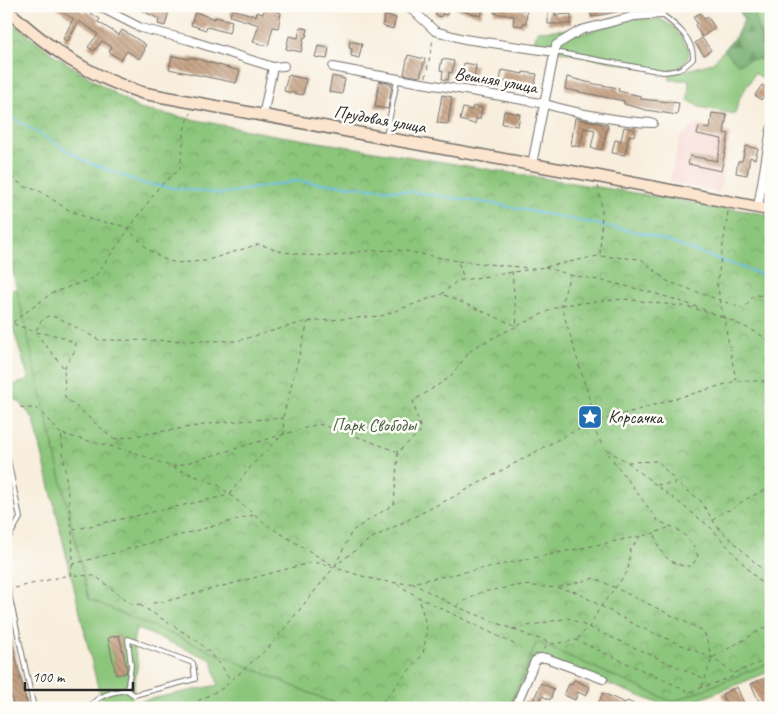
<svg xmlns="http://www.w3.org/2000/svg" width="777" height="714" viewBox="0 0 777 714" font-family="Caveat,sans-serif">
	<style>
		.built { fill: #f7d0cc }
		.green { fill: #8cc67b; stroke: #5c7853; fill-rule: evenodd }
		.forest { fill: url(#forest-firs); stroke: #4e6b4b }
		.park { fill: url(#park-crowns); stroke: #5c7853 }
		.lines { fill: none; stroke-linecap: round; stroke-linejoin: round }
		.stream { stroke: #6bc0e7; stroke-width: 2 }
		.building { fill: url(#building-back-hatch) }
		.lane-casing { stroke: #736f69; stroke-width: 6 }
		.street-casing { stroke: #736f69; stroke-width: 10 }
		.secondary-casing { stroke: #736f69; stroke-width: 14 }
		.path { stroke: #736f69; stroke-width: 1; stroke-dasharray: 4 4; stroke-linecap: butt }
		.lane { stroke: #fff; stroke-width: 4 }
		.street { stroke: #fff; stroke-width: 8 }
		.secondary { stroke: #fce5cf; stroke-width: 11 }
		.labels { text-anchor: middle; stroke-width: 5; stroke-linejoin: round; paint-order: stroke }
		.street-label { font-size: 18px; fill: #2b2b2b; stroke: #fdfcf7 }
		.poi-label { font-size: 18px; fill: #2b2b2b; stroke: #fdfcf7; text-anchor: start }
		.park-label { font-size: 18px; fill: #4d6147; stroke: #fdfcf7 }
	</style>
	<defs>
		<pattern id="forest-firs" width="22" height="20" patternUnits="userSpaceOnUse" patternTransform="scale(1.25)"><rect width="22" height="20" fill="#71ab6b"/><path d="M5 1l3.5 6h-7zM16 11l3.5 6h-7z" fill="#5d8b58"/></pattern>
		<pattern id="park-crowns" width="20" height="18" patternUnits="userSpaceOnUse" patternTransform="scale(1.25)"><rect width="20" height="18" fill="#8cc67b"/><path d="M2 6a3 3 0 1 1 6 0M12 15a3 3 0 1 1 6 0" fill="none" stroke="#73a165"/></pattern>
		<pattern id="building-back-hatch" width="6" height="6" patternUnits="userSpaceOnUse" patternTransform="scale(1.25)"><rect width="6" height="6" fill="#c29d7e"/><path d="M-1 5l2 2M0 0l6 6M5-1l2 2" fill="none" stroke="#9e8067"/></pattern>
	</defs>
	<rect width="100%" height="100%" fill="#fdfcf7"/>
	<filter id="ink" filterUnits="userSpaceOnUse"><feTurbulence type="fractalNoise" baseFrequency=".02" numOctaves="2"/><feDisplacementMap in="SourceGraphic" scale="10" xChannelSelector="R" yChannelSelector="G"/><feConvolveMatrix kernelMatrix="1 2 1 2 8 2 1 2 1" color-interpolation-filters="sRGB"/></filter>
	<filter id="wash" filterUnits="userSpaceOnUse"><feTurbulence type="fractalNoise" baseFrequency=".0096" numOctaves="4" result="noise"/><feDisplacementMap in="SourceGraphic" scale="20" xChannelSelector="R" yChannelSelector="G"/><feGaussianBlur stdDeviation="1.12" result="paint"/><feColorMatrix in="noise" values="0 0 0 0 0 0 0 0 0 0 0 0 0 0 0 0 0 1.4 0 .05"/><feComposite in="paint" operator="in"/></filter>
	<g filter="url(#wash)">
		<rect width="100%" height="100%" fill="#f8eedd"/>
		<path class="built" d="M696,124L731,132L719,193L669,182L680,137Z
			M771,148V204L763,199Z"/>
		<path class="green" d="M752,6H771V84L755,73L739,99L735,114L699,107L688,100L689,80H670L669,73L533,46L537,31L573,29L580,34L634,19H661L675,28L689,49L688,58L684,64L671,73H677L712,63L724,50L738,64L749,60L764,44Z
			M17,288L89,599L345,708H95L103,699L98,688L34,420L19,401L6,397V387L29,380L13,328L6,330V293ZM136,628L212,660L218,685L131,703L138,663L133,644Z
			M537,642L673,702L771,662V671L678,708H670L535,655L511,708H508Z"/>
		<path class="forest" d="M737,6H752L767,58L749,60L738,64L724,50L736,36L744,20Z"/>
		<path class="park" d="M6,17L51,53L139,109L269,134L771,215V662L673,702L537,642L508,708H345L89,599L6,243Z"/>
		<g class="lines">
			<path class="stream" d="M6,114L85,161L145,184L221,194L296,181L414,192L495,204L646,234L761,274L771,280"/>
		</g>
		<g id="blocks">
			<path class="building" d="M53,6H76L85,13L87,11L100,19L98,22L119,35L122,30L134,37L146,45L143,49L145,50L139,59L127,51L121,60L109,52L112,47L102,41L94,51L88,47L98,34L79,21L68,42L63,39L73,19Z
				M133,6H154L169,11L165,26L158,24L159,19Z
				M439,6H444L443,9L448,10L447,15L442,14L441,17L435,15Z
				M452,6H484L481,16L452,8Z
				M495,6H510V9L525,10L527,12L526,23H523V26L513,25L514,16L494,13Z
				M605,6H631V11L625,13L624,10L592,17L590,10Z
				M265,7L281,13L278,28L273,27L268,46L253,42L259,25L230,16L232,9L256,16L257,12L263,14Z
				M548,11H555V15L571,14V24H548Z
				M195,12L215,19V17L232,21L229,33L207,27L206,30L191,25Z
				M700,13L704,19L708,17L715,28L702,37L695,25L697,23L693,17Z
				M385,15L396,18L393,29L382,26Z
				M300,27L308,29L306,37H304L301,52L286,49L289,36L298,38Z
				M702,38L711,50L704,55L695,43Z
				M350,41L362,44L359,58L351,56L352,49L349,48Z
				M318,46L329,48L327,59L315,57Z
				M408,55L425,59L420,77L404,74Z
				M172,56L189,59L190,57L201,60L240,71L236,83L169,69Z
				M442,59L454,61L452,73L449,72L448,80L442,79L443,71L440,70Z
				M464,63L476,65L474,79L462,77Z
				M502,70L523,74V72L537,74L534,88L500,81Z
				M288,75L306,79L303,95L284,91Z
				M332,76L345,79L342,94L329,92Z
				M567,77L595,84L619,88L618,91L641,96V99L679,103L677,115L646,110L624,104V101L565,89Z
				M379,81L392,84L388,109L375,107Z
				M762,85L769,90L761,100L755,95Z
				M442,95L452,97L448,124L437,123Z
				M473,106L482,108L480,119H476L475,124L460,120L463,108L472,110Z
				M504,111L520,114L518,126L502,124Z
				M712,113L727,115L724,133L729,134L721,171L688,164L690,156L717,161L722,139L697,134L699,127L710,129Z
				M575,118L608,125L602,150L591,148L595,130L584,128L580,147L571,145Z
				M624,127L635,129L634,136L629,135L625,155L612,153L615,140L621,141Z
				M746,146L758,149L755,159L750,157L747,175L736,173L738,161H742Z
				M9,626L13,646L28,708H14L6,676V627Z
				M119,635L127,669L126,673L116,675L108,638Z
				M765,678L771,689V708H762L751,684Z
				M574,680L590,687L586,696L578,692L575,700L564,695L569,684L571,685Z
				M541,683L554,689L550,700L542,696L537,708H525L528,699L533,701Z
				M737,687L746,708H728L722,694Z
				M603,693L625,703L627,701L643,708H605L598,704Z"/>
		</g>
	</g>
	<g filter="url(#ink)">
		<use href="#blocks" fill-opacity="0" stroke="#736f69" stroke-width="1"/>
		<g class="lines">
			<defs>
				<path id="lane" d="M555,52L663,72C678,71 682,70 693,59C694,39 676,25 661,14
					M386,137L397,80
					M6,450L20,518L6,542
					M6,580L34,708
					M89,708C98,695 112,692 127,690L134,695L195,679L193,663L128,639L131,666L127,690"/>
				<path id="street" d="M98,6L141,28L189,40L273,67L284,66
					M402,6L408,8L415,12L435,31L464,39L555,52
					M333,67C403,81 475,91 545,104C576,113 621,122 653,123
					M263,116L273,67
					M532,164L556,45L581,30L635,16L661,14
					M758,207L771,129
					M515,708L535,661L540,658H546L603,679"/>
				<path id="secondary" d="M6,9C50,49 86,75 143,93L385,138L596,176L771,210"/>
			</defs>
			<use href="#lane" class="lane-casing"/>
			<use href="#street" class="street-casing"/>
			<use href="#secondary" class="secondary-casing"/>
			<path class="path" d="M426,77L433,39
				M6,171L8,175L25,187L38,190L67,209L92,220L120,225L128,229L148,249L161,258L176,263L205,261L259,244L278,251L304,255L333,256L364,251L400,250L458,261L464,279
				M598,186L602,209L600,256
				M728,212L717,284L736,380
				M458,261L528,268
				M545,267L570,275L561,305L596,421
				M512,271L517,326L561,305L624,299L689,307L723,317
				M570,275C619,283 668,295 715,314
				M723,317L756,332L771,342
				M6,321L35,332L64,368L65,397L124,448
				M13,322L52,293L94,278L159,187L180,169L185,127L191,113
				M64,368L74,352L75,343L60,336L35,332L41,321L48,316L59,318L99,340L237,341L304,322L381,316L442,294L457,281L545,267L598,256L641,259L667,281L744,309L754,295L771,296
				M20,407L38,409L61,434
				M283,417L308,322
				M592,426L604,448L658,521C679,529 689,535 698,556L692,566C672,568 656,552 655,533L672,526
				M114,439L223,422L283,418L284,433L252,465L229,495L72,530L61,434L126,450
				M128,450L218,485L270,527L332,565
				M607,450L627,462L710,527L771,594
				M628,462L658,461L676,482
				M173,467L319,424L364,439L398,452
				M657,485L677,483L700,500L716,525L771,578
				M713,520L724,511L731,510L746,499L763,491L771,490
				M72,531L73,564L254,515
				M73,564L70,575L95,576L133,605L163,602L313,562C347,569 376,585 411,583L655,533
				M335,566L352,531L394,504L398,452L421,431L413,401L449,378L473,348L517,326L442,294
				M412,583L455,606L530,636L554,644L576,640L690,692L732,677L734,673L771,658
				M397,584L418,597L516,645
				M559,587L595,578L704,631L712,658
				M15,588L69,575
				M140,605L199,642L220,664L231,681
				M457,605L482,592L522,585L558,588L576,592L635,625L712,658L733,673
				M512,629L568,618L705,679
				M577,639L589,627L601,606L628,571L630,550L640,537
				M544,650L548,643
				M702,687L712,658L771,624
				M184,708L223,688L270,646L335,566L370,539L461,493L566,435L596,422L736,381H771
				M377,708L423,654L427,630L419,598"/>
			<use href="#lane" class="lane"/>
			<use href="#street" class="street"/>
			<use href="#secondary" class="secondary"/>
		</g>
	</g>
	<defs>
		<symbol id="sight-square" viewBox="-11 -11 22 22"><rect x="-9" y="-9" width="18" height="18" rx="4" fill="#1f6fb2" stroke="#fdfcf7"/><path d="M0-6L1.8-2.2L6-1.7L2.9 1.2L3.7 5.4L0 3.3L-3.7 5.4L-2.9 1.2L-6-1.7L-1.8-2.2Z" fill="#fff"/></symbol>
	</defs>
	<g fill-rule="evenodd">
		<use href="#sight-square" x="576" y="403" width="28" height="28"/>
	</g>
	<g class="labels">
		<g class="street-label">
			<text transform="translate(496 80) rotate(10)" y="6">Вешняя улица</text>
			<text transform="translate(380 119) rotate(10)" y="6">Прудовая улица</text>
		</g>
		<g class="poi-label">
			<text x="608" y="423">Корсачка</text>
		</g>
		<g class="park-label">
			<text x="374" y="431">Парк Свободы</text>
		</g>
	</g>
	<rect width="777" height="714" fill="none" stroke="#fdfcf7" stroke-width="25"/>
	<path d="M25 682v8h108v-8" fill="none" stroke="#2b2b2b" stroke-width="2.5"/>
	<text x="32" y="682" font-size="15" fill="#2b2b2b" stroke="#fdfcf7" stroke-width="4" paint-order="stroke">100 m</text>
</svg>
